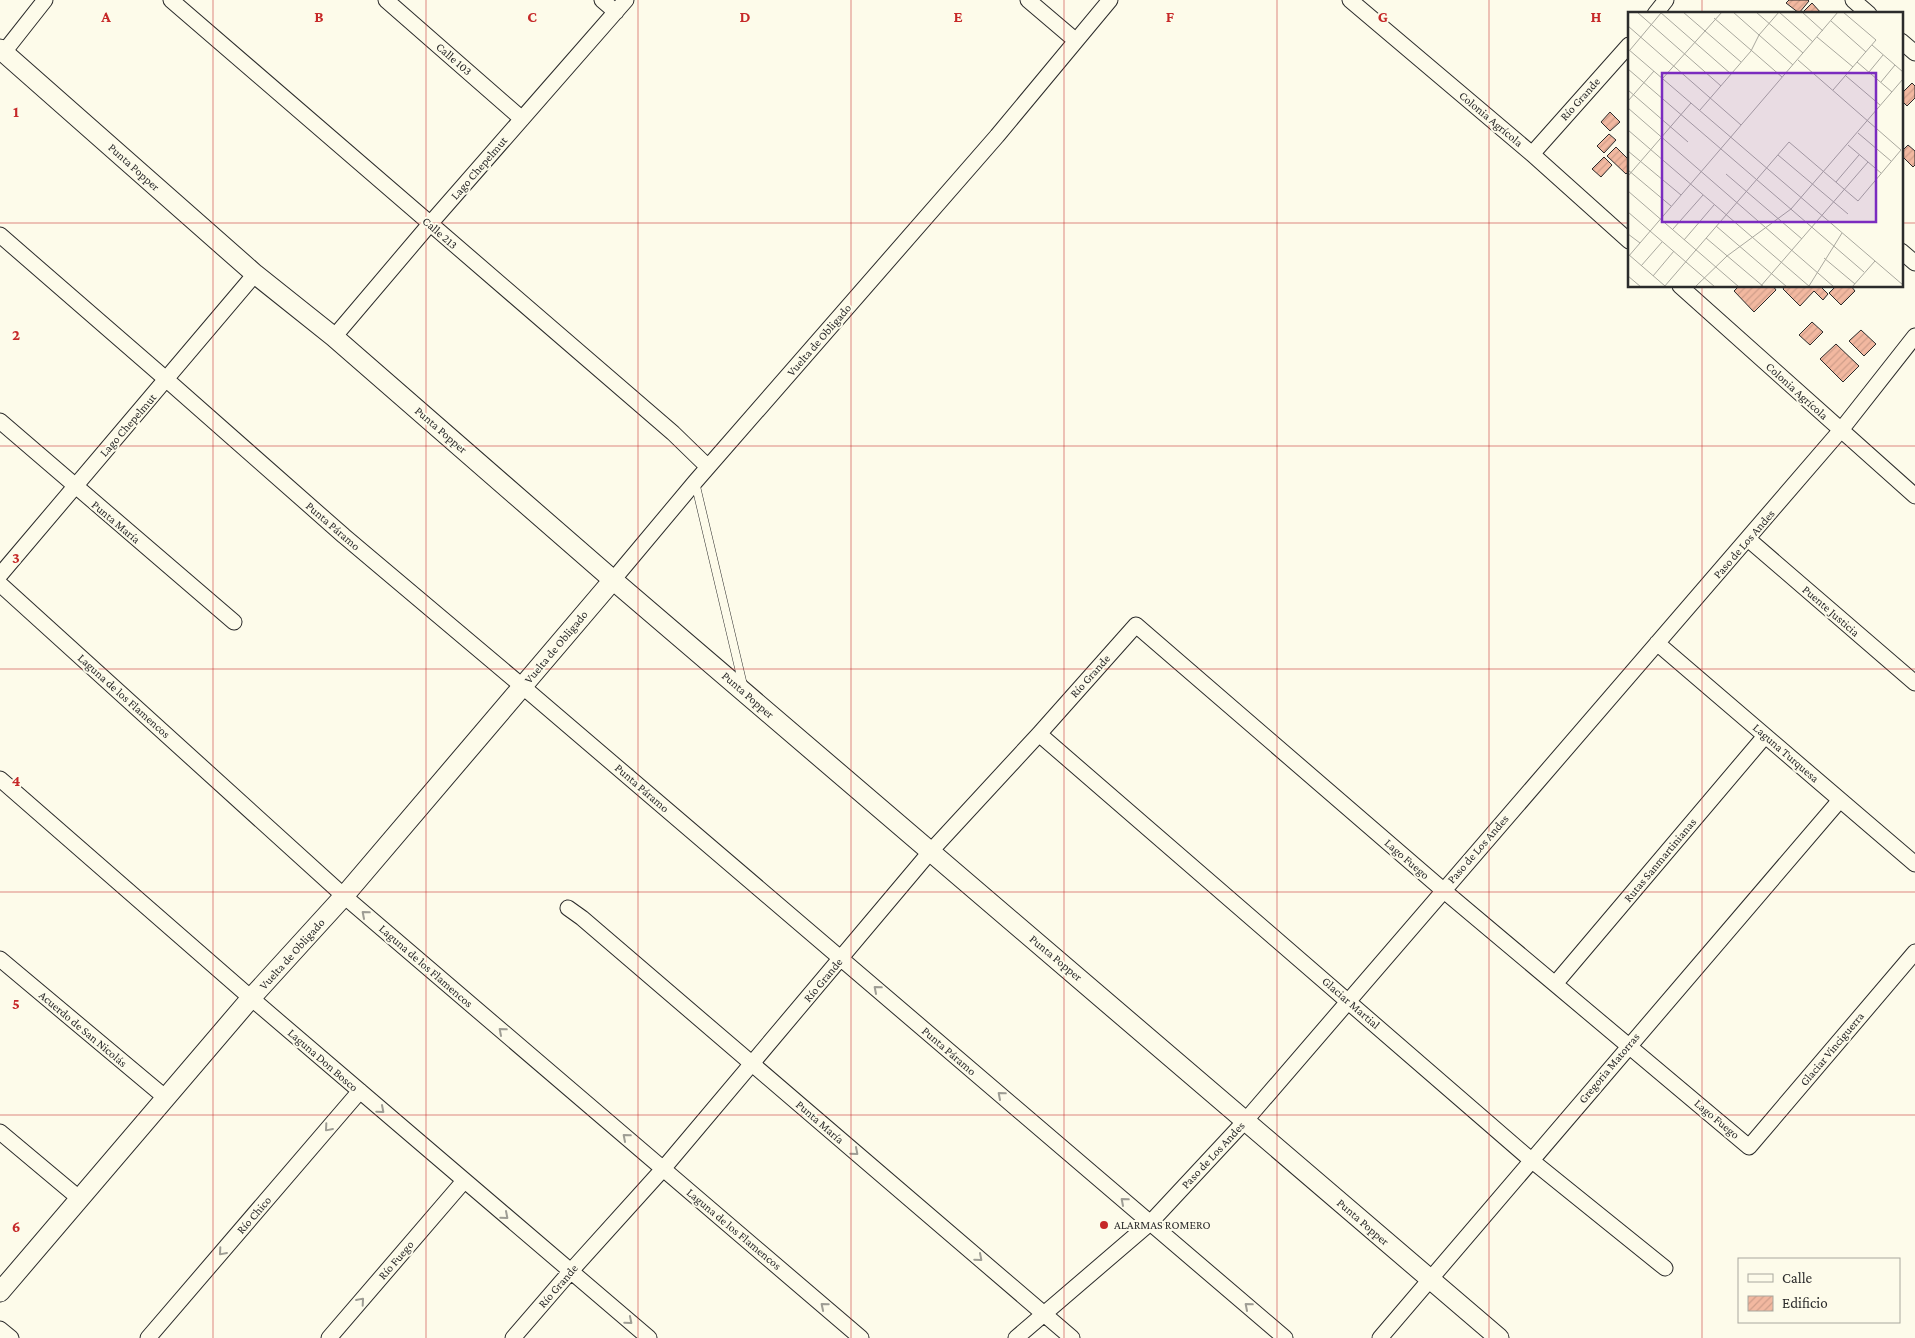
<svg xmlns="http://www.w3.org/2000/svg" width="1915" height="1338" viewBox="0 0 1915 1338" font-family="'Crimson Pro',serif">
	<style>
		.building { fill: url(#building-hatch); stroke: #2b2b2b }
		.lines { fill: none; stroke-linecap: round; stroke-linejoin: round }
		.service-casing { stroke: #2b2b2b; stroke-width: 9 }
		.minor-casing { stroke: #2b2b2b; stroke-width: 17 }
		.tertiary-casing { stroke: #2b2b2b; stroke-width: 21 }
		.service { stroke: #fdfbea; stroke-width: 8 }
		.minor { stroke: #fdfbea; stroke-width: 15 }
		.tertiary { stroke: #fdfbea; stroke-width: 19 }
		.oneway { stroke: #9e9d94 }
		.grid { fill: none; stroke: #c62828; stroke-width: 1; stroke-opacity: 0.55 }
		.poi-dot { fill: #c62828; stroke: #fdfbea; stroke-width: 2 }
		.labels { text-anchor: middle; stroke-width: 4; stroke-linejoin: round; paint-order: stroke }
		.street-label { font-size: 12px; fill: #2b2b2b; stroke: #fdfbea }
		.poi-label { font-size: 12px; fill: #2b2b2b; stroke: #fdfbea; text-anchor: start }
		.inset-road { fill: none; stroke: #a9a89e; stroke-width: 1 }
		.view { fill: #7b2cbf; fill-opacity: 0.15; stroke: #7b2cbf; stroke-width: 2.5 }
		.inset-edge { fill: none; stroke: #2b2b2b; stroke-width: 2.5 }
		.grid-label { font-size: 16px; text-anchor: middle; font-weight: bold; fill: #c62828; stroke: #fdfbea; stroke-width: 4; stroke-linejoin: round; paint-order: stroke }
	</style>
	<defs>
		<pattern id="building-hatch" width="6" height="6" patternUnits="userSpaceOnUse" patternTransform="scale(1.25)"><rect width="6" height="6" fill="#f2b8a0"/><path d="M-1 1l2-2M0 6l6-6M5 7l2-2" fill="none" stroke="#d09e8a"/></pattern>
	</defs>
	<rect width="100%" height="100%" fill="#fdfbea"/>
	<path class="building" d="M1789,0H1808L1809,1L1799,13L1786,3Z
		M1812,3L1822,14H1801Z
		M1912,83L1915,86V98L1907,106L1901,100V94Z
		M1610,112L1620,122L1610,131L1601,122Z
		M1609,134L1616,140L1604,153L1597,146Z
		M1908,145L1915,151V165L1913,167L1901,155V152Z
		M1616,147L1629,160V171L1626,174L1607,156Z
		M1604,157L1612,165L1601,177L1592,169Z
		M1739,286H1773L1776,290L1754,312L1734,291Z
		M1785,286H1820L1828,294L1823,300L1814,291L1800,306L1783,289Z
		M1836,286H1851L1855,291L1841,305L1829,293Z
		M1812,322L1823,332L1810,345L1799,335Z
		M1861,330L1876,344L1864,356L1849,341Z
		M1836,344L1859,366L1843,382L1820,359Z"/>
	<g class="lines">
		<defs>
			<path id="service" d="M695,482L743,685"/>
			<path id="minor" d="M171,0L673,433L708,467
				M386,0L522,119
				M602,0L616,12
				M1028,0L1075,40
				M1350,0L1532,154L1629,241
				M1853,0L1869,14
				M1655,14L1666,0
				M1901,41L1915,53
				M4,52L45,0
				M1532,154L1629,45
				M0,235L167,380L344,536L522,686L1285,1338
				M1901,251L1915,263
				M1680,286L1915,496
				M334,337L429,225L626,0
				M0,421L234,622
				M1748,539L1915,683
				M0,575L255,274
				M613,580L695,482L997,136L1110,0
				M0,584L344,896L861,1338
				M1657,643L1915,864
				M1039,734L1531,1160L1665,1268
				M0,779L251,998L649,1338
				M568,908L582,918L1072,1338
				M0,959L166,1098
				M1555,984L1765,736
				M0,1132L80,1199
				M0,1329L11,1338
				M148,1338L360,1091
				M329,1338L464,1181
				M513,1338L570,1272L663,1169L930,852L1039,734L1136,625L1443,890L1749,1147L1915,952
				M1016,1338L1150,1223L1246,1120L1841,430L1915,336
				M1380,1338L1840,800"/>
			<path id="tertiary" d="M0,49L255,274L334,337L613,580L1499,1338
				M0,1292L251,998L344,896L613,580"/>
		</defs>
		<use href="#service" class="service-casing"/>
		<use href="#minor" class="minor-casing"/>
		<use href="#tertiary" class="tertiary-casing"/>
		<use href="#service" class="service"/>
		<use href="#minor" class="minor"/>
		<use href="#tertiary" class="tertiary"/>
	</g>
	<defs><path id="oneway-chevron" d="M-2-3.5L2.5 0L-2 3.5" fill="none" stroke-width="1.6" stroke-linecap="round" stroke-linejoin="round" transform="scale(1.25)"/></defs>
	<g class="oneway">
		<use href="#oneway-chevron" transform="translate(365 914) rotate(-139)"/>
		<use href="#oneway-chevron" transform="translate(877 989) rotate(-139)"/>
		<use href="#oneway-chevron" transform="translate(502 1031) rotate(-139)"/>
		<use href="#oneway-chevron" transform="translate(1001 1095) rotate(-139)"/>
		<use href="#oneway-chevron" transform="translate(381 1110) rotate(41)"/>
		<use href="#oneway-chevron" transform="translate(328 1128) rotate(131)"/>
		<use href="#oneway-chevron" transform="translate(626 1137) rotate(-139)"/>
		<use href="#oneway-chevron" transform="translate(855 1152) rotate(41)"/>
		<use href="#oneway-chevron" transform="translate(1124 1201) rotate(-139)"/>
		<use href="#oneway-chevron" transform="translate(505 1216) rotate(41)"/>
		<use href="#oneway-chevron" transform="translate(222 1252) rotate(131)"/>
		<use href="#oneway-chevron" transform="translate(979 1258) rotate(41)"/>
		<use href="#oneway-chevron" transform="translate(361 1301) rotate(-49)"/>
		<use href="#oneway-chevron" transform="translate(824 1306) rotate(-140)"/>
		<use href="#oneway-chevron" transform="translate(1248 1306) rotate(-139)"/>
		<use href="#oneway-chevron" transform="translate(629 1321) rotate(40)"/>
	</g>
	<path class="grid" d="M213,0V1338M426,0V1338M638,0V1338M851,0V1338M1064,0V1338M1277,0V1338M1489,0V1338M1702,0V14M0,223H1629M1901,223H1915M1702,286V1338M0,446H1915M0,669H1915M0,892H1915M0,1115H1915"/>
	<circle class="poi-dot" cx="1104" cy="1225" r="5"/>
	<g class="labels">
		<g class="street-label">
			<text transform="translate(454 59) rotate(41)" y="4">Calle 103</text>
			<text transform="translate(1580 99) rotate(-48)" y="4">Río Grande</text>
			<text transform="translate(1491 119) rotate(40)" y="4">Colonia Agrícola</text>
			<text transform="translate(134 167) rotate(42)" y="4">Punta Popper</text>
			<text transform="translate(479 168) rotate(-49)" y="4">Lago Chepelmut</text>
			<text transform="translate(440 233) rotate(41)" y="4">Calle 213</text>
			<text transform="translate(819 340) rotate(-49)" y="4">Vuelta de Obligado</text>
			<text transform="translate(1797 391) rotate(42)" y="4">Colonia Agrícola</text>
			<text transform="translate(128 425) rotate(-49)" y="4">Lago Chepelmut</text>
			<text transform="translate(441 430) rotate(41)" y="4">Punta Popper</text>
			<text transform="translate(116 522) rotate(40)" y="4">Punta María</text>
			<text transform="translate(333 526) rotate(41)" y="4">Punta Páramo</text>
			<text transform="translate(1744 544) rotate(-49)" y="4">Paso de Los Andes</text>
			<text transform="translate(1831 611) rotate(41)" y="4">Puente Justicia</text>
			<text transform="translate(556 647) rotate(-50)" y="4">Vuelta de Obligado</text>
			<text transform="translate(1090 676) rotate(-48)" y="4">Río Grande</text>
			<text transform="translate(748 695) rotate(41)" y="4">Punta Popper</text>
			<text transform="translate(124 696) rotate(42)" y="4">Laguna de los Flamencos</text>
			<text transform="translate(1786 753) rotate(41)" y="4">Laguna Turquesa</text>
			<text transform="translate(642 788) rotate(41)" y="4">Punta Páramo</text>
			<text transform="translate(1478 849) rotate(-49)" y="4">Paso de Los Andes</text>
			<text transform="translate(1407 859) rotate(41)" y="4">Lago Fuego</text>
			<text transform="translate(1660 860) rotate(-50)" y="4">Rutas Sanmartinianas</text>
			<text transform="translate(292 954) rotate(-48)" y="4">Vuelta de Obligado</text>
			<text transform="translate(1056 958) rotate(40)" y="4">Punta Popper</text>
			<text transform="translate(426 966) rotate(41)" y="4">Laguna de los Flamencos</text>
			<text transform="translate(823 980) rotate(-50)" y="4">Río Grande</text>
			<text transform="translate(1351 1003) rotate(41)" y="4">Glaciar Martial</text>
			<text transform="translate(83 1029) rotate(40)" y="4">Acuerdo de San Nicolás</text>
			<text transform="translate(1832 1049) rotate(-50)" y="4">Glaciar Vinciguerra</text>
			<text transform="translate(949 1051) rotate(41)" y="4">Punta Páramo</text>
			<text transform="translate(323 1060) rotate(41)" y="4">Laguna Don Bosco</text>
			<text transform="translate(1609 1068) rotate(-50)" y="4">Gregoria Matorras</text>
			<text transform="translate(1717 1119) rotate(40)" y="4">Lago Fuego</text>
			<text transform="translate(820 1122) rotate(41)" y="4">Punta María</text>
			<text transform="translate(1213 1155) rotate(-47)" y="4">Paso de Los Andes</text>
			<text transform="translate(254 1215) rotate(-49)" y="4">Río Chico</text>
			<text transform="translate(1363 1222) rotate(41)" y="4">Punta Popper</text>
			<text transform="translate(734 1229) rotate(40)" y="4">Laguna de los Flamencos</text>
			<text transform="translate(396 1260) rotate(-49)" y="4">Río Fuego</text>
			<text transform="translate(558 1286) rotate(-49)" y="4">Río Grande</text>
		</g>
		<g class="poi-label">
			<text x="1114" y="1229">ALARMAS ROMERO</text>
		</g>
	</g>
	<g transform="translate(1628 12)">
		<rect width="275" height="275" fill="#fdfbea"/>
		<path class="inset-road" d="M9,0L93,74M32,0L103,62M55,0L113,50M105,0L165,53M128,0L175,41M151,0L185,30M174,0L195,19M86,6L154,65M203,9L238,40M0,14L113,113M189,25L225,55M244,33L275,60M0,37L275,273M2,38L33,1M229,50L264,80M0,57L236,260M241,60L255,43M218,64L252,93M35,66L94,0M253,70L267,53M0,78L60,130M205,78L248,28L215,0M0,89L26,59M0,96L206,275M72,98L123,39L131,23L151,0M0,118L182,275M230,121L263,149M220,133L253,161M0,139L53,183M150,143L220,202M0,158L43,194M98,162L174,227M0,164L63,91M208,170L231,143M0,179L111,275M0,200L87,275M88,214L159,275M45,217L75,183M0,222L12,231M78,226L136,275M56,228L86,193M0,242L37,274M0,245L210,0M196,246L227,272M13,254L34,230M0,264L13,275M25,264L46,239M181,274L214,221M36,275L161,130L230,189L273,138L170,48M67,275L99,244L163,197L275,67M132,275L240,150M224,275L247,249"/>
		<path class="view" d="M34,61H248V210H34Z"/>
		<rect width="275" height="275" class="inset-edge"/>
	</g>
	<g class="grid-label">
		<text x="106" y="22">A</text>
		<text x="319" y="22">B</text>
		<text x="532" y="22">C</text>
		<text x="745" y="22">D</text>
		<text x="958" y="22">E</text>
		<text x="1170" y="22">F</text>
		<text x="1383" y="22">G</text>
		<text x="1596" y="22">H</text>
		<text x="16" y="117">1</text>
		<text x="16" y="340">2</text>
		<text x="16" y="563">3</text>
		<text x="16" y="786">4</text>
		<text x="16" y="1009">5</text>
		<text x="16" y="1232">6</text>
	</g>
	<rect x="1738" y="1258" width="162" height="65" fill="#fdfbea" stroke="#a9a89e"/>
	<rect x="1748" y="1274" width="25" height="8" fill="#fdfbea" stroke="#a9a89e"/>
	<text x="1782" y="1283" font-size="15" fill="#2b2b2b">Calle</text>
	<rect x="1748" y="1296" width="25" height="15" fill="url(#building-hatch)" stroke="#a9a89e"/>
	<text x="1782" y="1308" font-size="15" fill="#2b2b2b">Edificio</text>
</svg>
